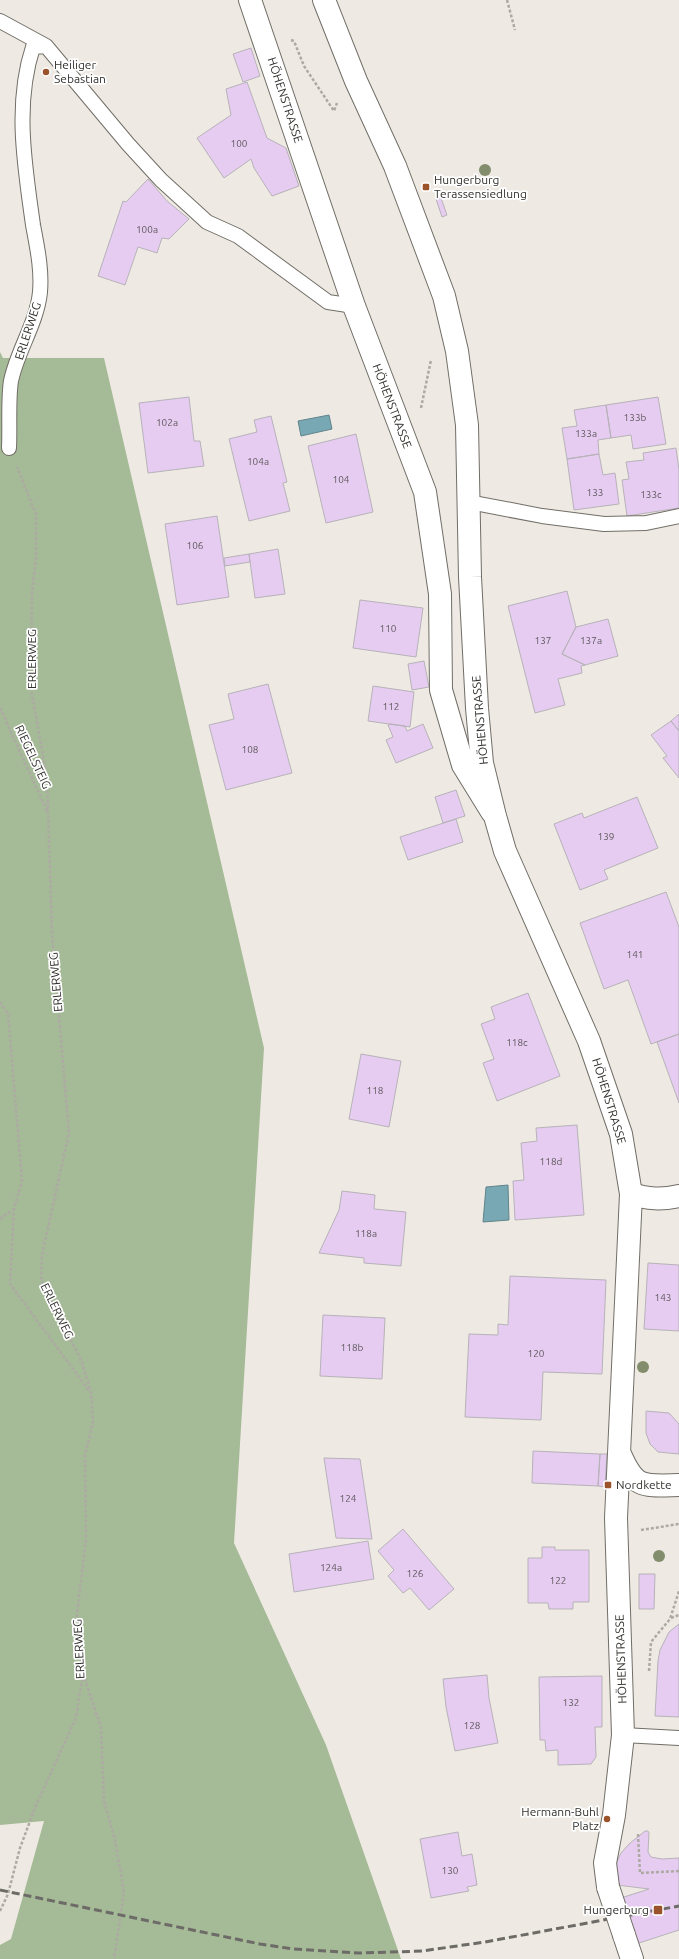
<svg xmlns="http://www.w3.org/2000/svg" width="679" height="1959" viewBox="0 0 679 1959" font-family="Ubuntu,sans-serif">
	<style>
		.forest { fill: #a5ba96 }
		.water { fill: #77a8b3; stroke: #62848b }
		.building { fill: #e5ccf0; stroke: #b7b2b9 }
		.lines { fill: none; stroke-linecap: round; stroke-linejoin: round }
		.service-casing { stroke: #716e67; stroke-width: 16 }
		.minor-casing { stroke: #716e67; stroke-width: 24 }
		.tertiary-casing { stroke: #716e67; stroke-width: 24 }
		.path { stroke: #adaaa4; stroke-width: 2.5; stroke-dasharray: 3 2; stroke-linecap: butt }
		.service { stroke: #fff; stroke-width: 14 }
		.minor { stroke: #fff; stroke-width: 22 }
		.tertiary { stroke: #fff; stroke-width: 22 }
		.rail { stroke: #6d6b67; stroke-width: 3; stroke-dasharray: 8 4; stroke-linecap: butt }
		.minor-bridge-casing { stroke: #716e67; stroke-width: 24; stroke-linecap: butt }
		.minor-bridge { stroke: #fff; stroke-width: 22 }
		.tree { fill: #818d6c }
		.poi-dot { fill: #9a532b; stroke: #fff; stroke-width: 1.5 }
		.labels { text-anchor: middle; stroke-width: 3.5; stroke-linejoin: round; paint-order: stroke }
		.number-label { font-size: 10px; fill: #5f585e }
		.poi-label { font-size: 12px; fill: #32312e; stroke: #fff; text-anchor: start }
		.street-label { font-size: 12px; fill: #32312e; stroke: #fff }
	</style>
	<rect width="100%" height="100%" fill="#eeeae3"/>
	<path class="forest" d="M0,352L3,358H104L264,1048L234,1543L326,1745L401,1959H0V1945L11,1939L44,1821L0,1825Z"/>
	<path class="water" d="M329,415L332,429L301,436L298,421Z
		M508,1185L509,1220L483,1222L486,1187Z"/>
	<path class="building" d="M251,48L260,76L243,82L233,54Z
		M247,82L267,138L286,148L299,186L272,196L254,168L251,159L224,178L197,138L231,115L226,89Z
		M148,179L167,201L189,219L169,239L162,238L157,253L138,247L125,285L98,276L123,201L126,202Z
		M441,198L447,215L442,217L436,199Z
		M189,397L194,441H200L204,466L148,473L139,403Z
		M658,397L666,444L633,449L631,435L611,438L606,405Z
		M606,405L611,438L598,440L599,454L567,459L562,428L577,426L574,410Z
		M271,416L287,482L283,483L290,511L249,521L229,439L257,432L254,420Z
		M356,434L373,512L326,523L308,446Z
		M676,448L679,470V508L627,516L622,480L629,479L626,462L644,460L643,453Z
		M599,454L603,475L615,473L619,504L574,510L567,459Z
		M217,516L229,597L177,605L165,524Z
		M278,549L285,594L255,598L249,554Z
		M249,554L250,562L225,566L224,558Z
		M567,591L576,627L562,654L585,665L581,666L582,673L558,679L565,705L535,713L508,606Z
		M360,600L423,608L416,657L353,648Z
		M608,619L618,656L585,665L562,654L576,627Z
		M424,661L429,687L412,690L408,664Z
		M268,684L292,773L226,790L209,725L234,719L228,694Z
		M373,686L414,692L410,727L368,721Z
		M679,714V731L671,721Z
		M671,721L679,731V778L663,758L667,756L651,735Z
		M391,724L405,726L407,731L423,724L433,748L396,763L386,740L393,737L388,725Z
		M456,790L465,816L443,823L435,797Z
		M637,797L658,848L604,870L608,879L580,890L554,824L582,813L584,818Z
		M456,819L463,842L408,860L400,837Z
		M666,892L679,927V1034L651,1044L628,980L604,989L580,923Z
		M528,993L560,1076L497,1101L483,1063L494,1059L481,1024L495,1019L491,1007Z
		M679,1034V1103L657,1042Z
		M361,1054L401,1061L389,1127L349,1119Z
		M577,1125L584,1215L515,1220L513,1181L524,1180L521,1143L537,1141L536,1128Z
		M342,1191L375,1195L374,1209L406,1212L401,1266L364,1263V1258L319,1253L339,1210Z
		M648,1263L679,1265V1331L644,1329Z
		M510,1276L606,1280L602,1374L543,1372L541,1420L465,1417L469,1334L498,1335V1324L508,1325Z
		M323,1315L385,1318L382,1379L320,1376Z
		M646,1411L669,1413L679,1424V1454L658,1452L650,1444L646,1433Z
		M533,1451L600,1454L598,1486L532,1483Z
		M600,1454H607L605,1487L598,1486Z
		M324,1458L360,1459L372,1539L336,1538Z
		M403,1529L454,1589L429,1610L410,1588L403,1593L388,1576L394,1570L378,1551Z
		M368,1541L374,1579L294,1592L289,1554Z
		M542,1547H555V1550H589V1602H573V1609H549L548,1603H528V1558H542Z
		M639,1574H655L654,1609H639Z
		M679,1624V1717L655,1716L658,1661L660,1650L669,1632Z
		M487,1675L489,1698L498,1743L455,1751L446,1707L443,1679Z
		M602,1676V1727H595L596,1757L591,1764L558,1765V1750L546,1751L545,1740H540L539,1677Z
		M645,1831H648L649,1833L648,1852L651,1857L662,1859L679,1858V1930L639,1943L628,1934L602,1904L649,1889L617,1885L612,1881L617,1861L621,1853L629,1844Z
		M458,1832L462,1856L472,1854L477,1885L467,1887L469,1891L431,1898L420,1839Z"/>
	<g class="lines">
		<defs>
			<path id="service" d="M0,21L46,46L128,144L161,180L207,222L238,236L328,302L354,306
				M9,448C10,429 8,399 11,381C17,351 37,323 40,292C42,269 37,247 33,225C25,167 14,105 33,47L46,46
				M469,502L542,516L604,524L646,523L679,516
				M623,1735L679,1738"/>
			<path id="minor" d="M250,0L354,306L425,492L440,594L441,690L463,765L492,812
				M620,1454C635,1489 643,1486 679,1485
				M608,1887L605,1863L614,1815L623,1735L616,1518L631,1194C648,1199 661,1200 679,1196
				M624,1935L632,1959"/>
			<path id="tertiary" d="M324,0L356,81L395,166L444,296L457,351L467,425L470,577L477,708L482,763L495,816L505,851L589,1041L621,1134L631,1194"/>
		</defs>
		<use href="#service" class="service-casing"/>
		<use href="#minor" class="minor-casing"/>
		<use href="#tertiary" class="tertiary-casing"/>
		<path class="path" d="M507,0L515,30
			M291,40L294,41L304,66L334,111L337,103
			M421,408L431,360
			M0,708L48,813
			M0,1002L8,1014L22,1181L14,1209L10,1284L90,1392
			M0,1219L14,1209
			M641,1530L679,1524
			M671,1618L679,1615
			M649,1671L651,1642L670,1619L679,1591
			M83,1674L101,1727L104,1801L115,1840L124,1892L114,1959
			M638,1834L640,1873L679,1871
			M0,1911L8,1894L20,1848L36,1805L76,1718L83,1673L76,1622L86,1539L85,1455L93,1422L91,1393L82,1362L41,1280L42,1255L69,1133L52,934L47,778L31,689L32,592L36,559V514L17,467"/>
		<use href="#service" class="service"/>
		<use href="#minor" class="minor"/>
		<use href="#tertiary" class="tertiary"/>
		<path class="rail" d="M0,1890L260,1944L293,1949L359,1953L422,1951L485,1942L679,1906"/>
		<defs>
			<path id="minor-bridge" d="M608,1887L624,1935"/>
		</defs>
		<use href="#minor-bridge" class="minor-bridge-casing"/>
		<use href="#minor-bridge" class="minor-bridge"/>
	</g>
	<g class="tree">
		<circle cx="485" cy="170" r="6"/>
		<circle cx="643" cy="1367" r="6"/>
		<circle cx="659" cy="1556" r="6"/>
	</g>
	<g class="poi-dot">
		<circle cx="46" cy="72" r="4"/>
		<rect x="422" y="183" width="8" height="8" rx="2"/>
		<rect x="604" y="1481" width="8" height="8" rx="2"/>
		<circle cx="607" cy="1819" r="4"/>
		<rect x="653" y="1905" width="10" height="10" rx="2"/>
	</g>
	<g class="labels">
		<g class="number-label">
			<text x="239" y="147">100</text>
			<text x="147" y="233">100a</text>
			<text x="635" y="421">133b</text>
			<text x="167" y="426">102a</text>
			<text x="586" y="437">133a</text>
			<text x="258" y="465">104a</text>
			<text x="341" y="483">104</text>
			<text x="595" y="496">133</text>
			<text x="651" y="498">133c</text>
			<text x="195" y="549">106</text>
			<text x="388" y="632">110</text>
			<text x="543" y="644">137</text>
			<text x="591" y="644">137a</text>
			<text x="391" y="710">112</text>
			<text x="250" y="753">108</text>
			<text x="606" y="840">139</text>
			<text x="635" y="958">141</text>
			<text x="517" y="1046">118c</text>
			<text x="375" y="1094">118</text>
			<text x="551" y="1165">118d</text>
			<text x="366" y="1237">118a</text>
			<text x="663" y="1301">143</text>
			<text x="352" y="1351">118b</text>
			<text x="536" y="1357">120</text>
			<text x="348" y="1502">124</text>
			<text x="331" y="1571">124a</text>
			<text x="415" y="1577">126</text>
			<text x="558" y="1584">122</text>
			<text x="571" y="1706">132</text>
			<text x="472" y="1729">128</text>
			<text x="450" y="1874">130</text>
		</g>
		<g class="poi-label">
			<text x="54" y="69">Heiliger<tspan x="54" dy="14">Sebastian</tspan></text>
			<text x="434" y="184">Hungerburg<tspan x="434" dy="14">Terassensiedlung</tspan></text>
			<text x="616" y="1489">Nordkette</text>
			<text x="599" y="1816" text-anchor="end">Hermann-Buhl<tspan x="599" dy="14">Platz</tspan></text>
			<text x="649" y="1914" text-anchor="end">Hungerburg</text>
		</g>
		<g class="street-label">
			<text transform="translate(285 100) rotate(72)" y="4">HÖHENSTRASSE</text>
			<text transform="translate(28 331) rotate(-72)" y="4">ERLERWEG</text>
			<text transform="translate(392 406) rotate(69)" y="4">HÖHENSTRASSE</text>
			<text transform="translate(32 659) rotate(-90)" y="4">ERLERWEG</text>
			<text transform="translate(480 720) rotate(-95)" y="4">HÖHENSTRASSE</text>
			<text transform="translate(33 757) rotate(65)" y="4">RIEGELSTEIG</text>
			<text transform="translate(56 982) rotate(-95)" y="4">ERLERWEG</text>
			<text transform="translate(609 1101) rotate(73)" y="4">HÖHENSTRASSE</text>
			<text transform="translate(57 1311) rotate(64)" y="4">ERLERWEG</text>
			<text transform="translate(79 1649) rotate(-93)" y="4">ERLERWEG</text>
			<text transform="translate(621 1659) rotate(-92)" y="4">HÖHENSTRASSE</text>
		</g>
	</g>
</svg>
